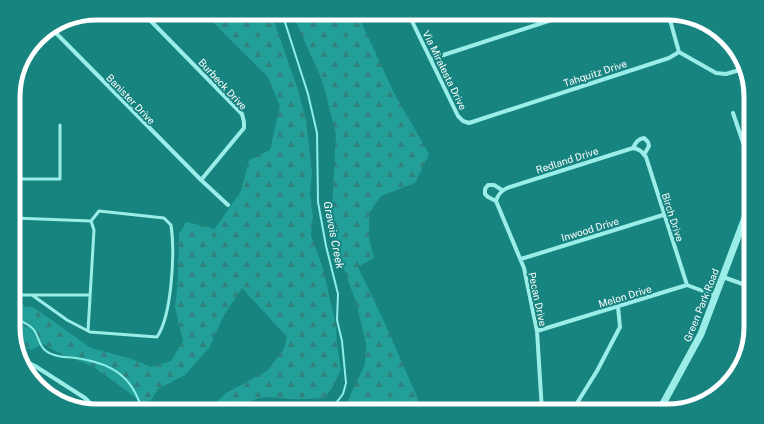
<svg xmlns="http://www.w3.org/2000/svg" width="764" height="424" viewBox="0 0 764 424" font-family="'Public Sans',sans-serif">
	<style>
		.forest { fill: url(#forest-firs) }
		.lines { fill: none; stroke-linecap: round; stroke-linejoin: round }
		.stream { stroke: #8eefe9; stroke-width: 2 }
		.service { stroke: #9bede8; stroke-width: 3 }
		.minor { stroke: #9bede8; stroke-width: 4 }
		.tertiary { stroke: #9bede8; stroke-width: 7 }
		.labels { text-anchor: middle; stroke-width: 4; stroke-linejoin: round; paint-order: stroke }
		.street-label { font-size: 10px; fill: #fff; stroke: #178480 }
		.water-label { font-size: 11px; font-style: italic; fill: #fff; stroke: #178480 }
		.rim { fill: none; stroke: #fff; stroke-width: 5 }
	</style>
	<defs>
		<pattern id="forest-firs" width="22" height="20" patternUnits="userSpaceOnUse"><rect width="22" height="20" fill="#239f99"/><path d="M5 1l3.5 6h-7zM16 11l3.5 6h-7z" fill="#31827e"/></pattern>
	</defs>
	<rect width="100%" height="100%" fill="#178480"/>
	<path class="forest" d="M204,13H271L298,90L306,120L312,172L310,193L313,216L311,235L324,272L336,326L337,345L341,369L333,387L324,398C313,398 302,400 292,399C270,397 256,393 239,411H202L210,409L226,393L267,371L284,349L287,337L242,288L223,317L209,348L185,375L158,389L151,400L143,404L123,388L92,366L59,353L43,344L31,350L21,346L17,335L14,332V303L33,307L91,348L132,359L151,367L171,361L183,341L175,307L178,279L179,234L186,222L209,227L214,230L241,191L249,160L270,150L280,106L267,76Z
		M292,13H357L395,95L429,154L415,183L381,196L369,213V239L374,258L358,267L382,317L418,399L419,411H343L365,364L366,343L356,302L344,269L334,253L331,232L336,134L322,80Z"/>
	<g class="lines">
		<path class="stream" d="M282,13L308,94L317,133L318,202L326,246L338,294L337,320L342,341L346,383L343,394L330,411
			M14,317C20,321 30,324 34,330C39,337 39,346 46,351C54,357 66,357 76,358C110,363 133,375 142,411
			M252,411C266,402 278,407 293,411"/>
		<path class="service" d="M14,179H60V125
			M14,218L91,221L99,211L164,218L171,225C175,252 172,315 157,337L90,332L67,320L32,295H20L14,294
			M32,295H90
			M88,331L94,230L91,221"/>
		<path class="minor" d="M143,13L242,114L244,122V128L201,180L228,205
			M408,13L458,116L463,121L469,123L669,58L679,52
			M668,13L679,52
			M51,28L201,180
			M679,52L716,73L726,74L743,69
			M431,59L573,13
			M733,113L751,166
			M633,148C636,142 638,139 644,138L648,142L649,146L644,155
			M496,201L488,197L485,194V189L488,185H494L502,190
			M521,259L663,215
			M723,277L751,287
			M537,331L687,285L716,296
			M24,365L29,363L35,366L85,398L91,404L96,411
			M542,411L537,331L524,268L496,201C498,194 501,191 507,188L633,148C640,149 643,152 646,157L687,285
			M572,411L597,371L620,327L618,307"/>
		<path class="tertiary" d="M659,411L701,334L751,202"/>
	</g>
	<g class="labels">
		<g class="street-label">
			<text transform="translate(445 70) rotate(64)" y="4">Via Miralesta Drive</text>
			<text transform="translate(595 73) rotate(-18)" y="4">Tahquitz Drive</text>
			<text transform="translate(223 84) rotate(47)" y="4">Burbeck Drive</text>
			<text transform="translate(131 99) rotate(46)" y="4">Banister Drive</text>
			<text transform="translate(567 160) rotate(-18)" y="4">Redland Drive</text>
			<text transform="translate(673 217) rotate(72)" y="4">Birch Drive</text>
			<text transform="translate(590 229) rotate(-17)" y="4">Inwood Drive</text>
			<text transform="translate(625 296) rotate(-17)" y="4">Melon Drive</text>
			<text transform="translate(538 299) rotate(78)" y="4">Pecan Drive</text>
			<text transform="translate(701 305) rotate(-68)" y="4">Green Park Road</text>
		</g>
		<g class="water-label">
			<text transform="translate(334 235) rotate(79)" y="4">Gravois Creek</text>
		</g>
	</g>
	<path d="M0 0H764V424H0ZM97 20H667A77 77 0 0 1 744 97V327A77 77 0 0 1 667 404H97A77 77 0 0 1 20 327V97A77 77 0 0 1 97 20Z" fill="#178480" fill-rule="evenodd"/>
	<path class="rim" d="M97 20H667A77 77 0 0 1 744 97V327A77 77 0 0 1 667 404H97A77 77 0 0 1 20 327V97A77 77 0 0 1 97 20Z"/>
</svg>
